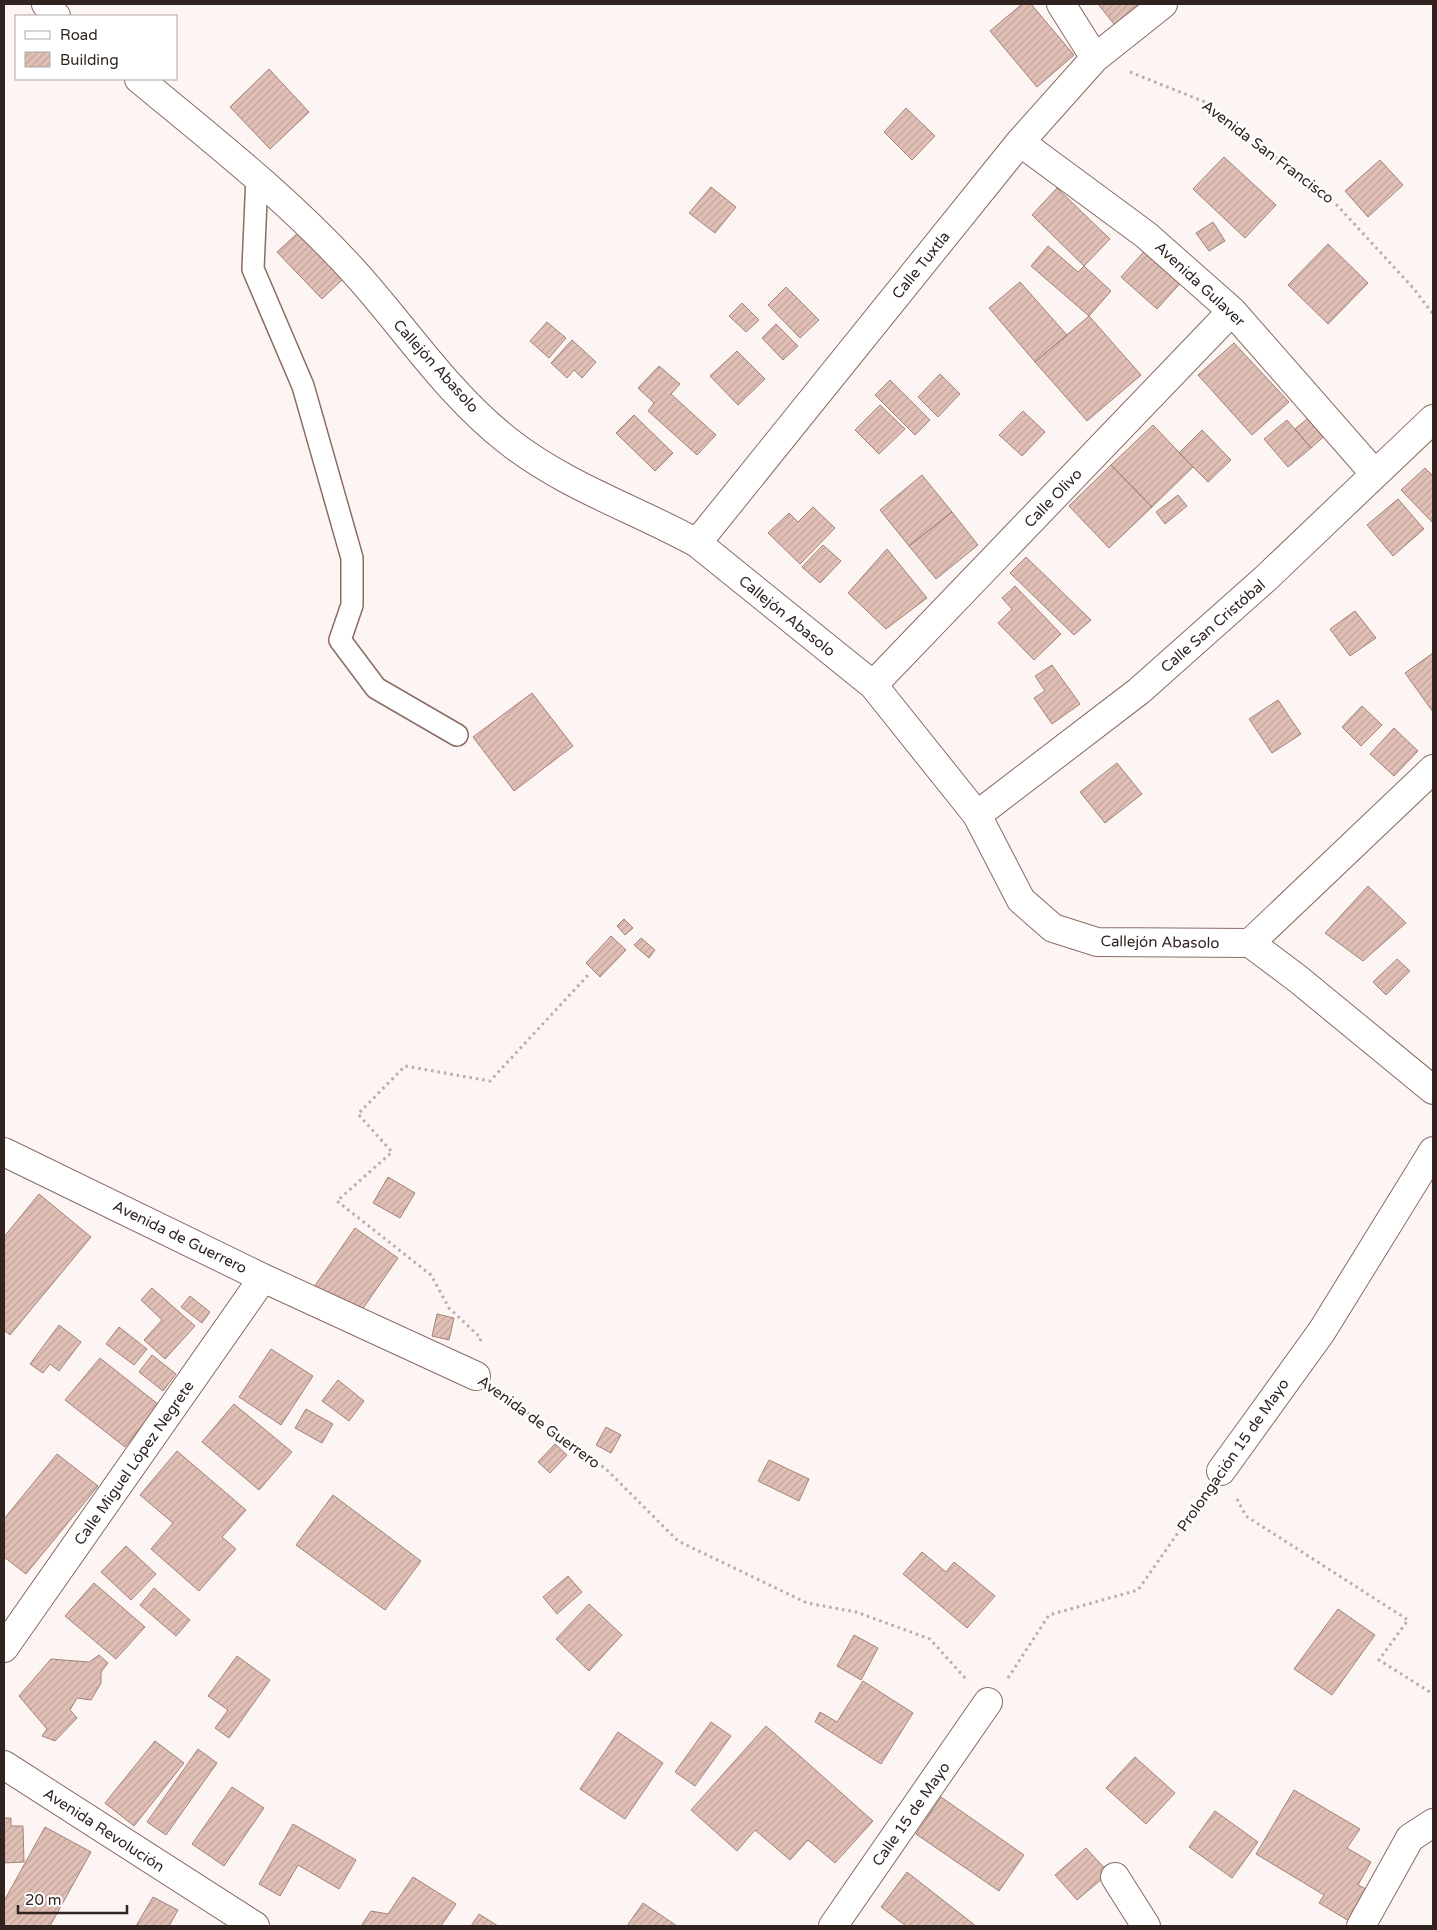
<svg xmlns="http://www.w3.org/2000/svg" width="1437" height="1930" viewBox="0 0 1437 1930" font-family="'Varela Round',sans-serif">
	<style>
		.building { fill: url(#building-hatch); stroke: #a3837a }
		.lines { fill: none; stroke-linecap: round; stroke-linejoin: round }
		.service-casing { stroke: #8a6c63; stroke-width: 24 }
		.minor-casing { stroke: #8a6c63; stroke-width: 30 }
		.path { stroke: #b7adab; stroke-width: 3; stroke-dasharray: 2.5 4; stroke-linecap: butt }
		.service { stroke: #fff; stroke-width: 21 }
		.minor { stroke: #fff; stroke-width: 28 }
		.labels { text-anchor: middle; stroke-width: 4.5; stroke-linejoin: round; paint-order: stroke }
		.street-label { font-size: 15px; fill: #312420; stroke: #fff }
	</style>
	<defs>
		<pattern id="building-hatch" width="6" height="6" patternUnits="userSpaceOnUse" patternTransform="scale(1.25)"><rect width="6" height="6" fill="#e0bfb5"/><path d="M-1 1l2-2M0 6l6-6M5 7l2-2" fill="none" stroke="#c1a49b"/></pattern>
	</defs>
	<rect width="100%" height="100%" fill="#fdf5f3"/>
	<path class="building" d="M1022,4H1031L1074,55L1037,87L990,31Z
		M1098,4H1151L1118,29Z
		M269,69L309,112L270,149L230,107Z
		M906,108L935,136L912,160L884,132Z
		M1224,157L1276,205L1245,238L1193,189Z
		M1380,160L1403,185L1368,217L1345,191Z
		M711,187L736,207L715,233L689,213Z
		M1057,188L1110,239L1084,266L1032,215Z
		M1213,222L1225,241L1209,251L1196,233Z
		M302,229L347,275L322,299L277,252Z
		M1328,244L1368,283L1328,324L1288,285Z
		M1048,246L1078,272L1084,266L1111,291L1089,316L1031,266Z
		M1149,246L1185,278L1157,309L1121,277Z
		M1020,282L1067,335L1035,362L989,308Z
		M786,287L819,320L800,338L768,305Z
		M742,303L759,320L746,332L729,316Z
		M1089,316L1141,375L1087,421L1035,362Z
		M547,322L566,338L549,358L530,341Z
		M776,324L798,346L783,360L762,338Z
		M572,340L596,362L582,378L574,370L567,378L551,363Z
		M1234,343L1289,402L1252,435L1198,375Z
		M737,351L765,379L738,405L710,376Z
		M659,366L680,384L671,394L716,435L697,455L648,411L654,403L638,388Z
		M940,374L960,394L938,417L918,397Z
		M890,380L930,420L915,435L875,395Z
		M880,405L905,429L879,454L855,430Z
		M1023,411L1045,432L1022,456L999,435Z
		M1313,414L1329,432L1311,448L1295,429Z
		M634,415L673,453L655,471L616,433Z
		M1287,420L1311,448L1288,467L1264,439Z
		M1153,425L1193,467L1152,507L1111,465Z
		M1202,430L1231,460L1208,482L1179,453Z
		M1111,465L1152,507L1109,548L1069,506Z
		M1425,468L1433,476V523L1401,490Z
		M922,475L952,512L909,546L880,510Z
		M1178,495L1187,506L1165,524L1156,512Z
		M1398,499L1424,529L1393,556L1367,525Z
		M813,507L835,528L800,564L768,533L789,513L798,522Z
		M952,512L978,545L936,579L909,546Z
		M823,545L841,561L820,583L802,567Z
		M887,549L927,598L886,629L848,593Z
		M1026,557L1091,620L1074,635L1010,573Z
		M1015,586L1061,634L1034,660L998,623L1012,609L1002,598Z
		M1355,611L1376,638L1350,656L1330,629Z
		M1433,653V712L1405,673Z
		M1052,665L1080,704L1052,724L1034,698L1045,691L1035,676Z
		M532,693L573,746L514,791L473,737Z
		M1278,700L1301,734L1272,753L1249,719Z
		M1362,706L1382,725L1361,746L1342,727Z
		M1394,728L1418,751L1394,776L1370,754Z
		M1117,763L1142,794L1105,823L1080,792Z
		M1368,886L1406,923L1363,961L1325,933Z
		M624,919L633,928L625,935L617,926Z
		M611,936L626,950L600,977L586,963Z
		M641,938L655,950L649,958L634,945Z
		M1397,959L1410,971L1386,995L1373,982Z
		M388,1177L415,1193L400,1218L373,1203Z
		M39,1194L91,1237L10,1335L4,1330V1237Z
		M355,1228L398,1258L357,1317L314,1287Z
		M152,1288L195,1326L165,1359L144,1340L162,1320L141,1300Z
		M190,1296L210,1312L202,1323L181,1307Z
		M437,1314L454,1318L449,1340L432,1336Z
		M59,1325L81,1342L59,1371L50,1364L43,1373L30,1364Z
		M119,1327L147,1349L134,1365L106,1344Z
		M271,1349L313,1376L281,1425L239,1397Z
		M152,1355L176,1374L163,1391L139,1372Z
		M100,1358L159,1405L125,1447L65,1400Z
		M338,1380L364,1401L349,1421L322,1401Z
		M234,1404L292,1452L259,1490L202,1442Z
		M306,1409L333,1424L322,1443L295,1428Z
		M606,1427L621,1435L611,1453L596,1445Z
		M555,1444L567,1455L550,1473L538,1462Z
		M177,1451L246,1510L222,1537L236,1549L199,1591L151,1549L173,1523L140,1495Z
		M57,1454L98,1486L26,1574L4,1557V1519Z
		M769,1460L809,1479L799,1501L758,1481Z
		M333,1495L421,1561L385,1610L296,1545Z
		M126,1546L156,1574L131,1600L101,1572Z
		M922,1552L946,1572L954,1562L995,1596L967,1628L903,1574Z
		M568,1576L582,1592L557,1614L543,1597Z
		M94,1583L145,1627L116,1659L65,1616Z
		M154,1588L190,1620L176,1636L140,1605Z
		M589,1604L622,1635L589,1671L556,1639Z
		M1338,1609L1375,1635L1332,1695L1294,1669Z
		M854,1635L878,1648L861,1680L837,1666Z
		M99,1655L108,1663L101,1672V1683L91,1700L77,1698L70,1710L77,1718L55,1741L42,1736L47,1729L19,1696L51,1659L89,1662Z
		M237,1656L270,1680L229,1738L215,1728L228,1710L208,1696Z
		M863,1681L913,1713L881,1764L815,1722L820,1712L837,1722Z
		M711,1722L731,1736L695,1786L675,1772Z
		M766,1726L873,1821L835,1863L808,1840L790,1860L755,1830L737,1851L691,1810Z
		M618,1732L663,1763L625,1819L580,1789Z
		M155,1741L184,1763L134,1826L105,1803Z
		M198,1749L217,1763L166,1835L147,1822Z
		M1135,1757L1175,1793L1146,1824L1106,1788Z
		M232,1787L264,1808L224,1866L192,1844Z
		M1294,1790L1360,1829L1347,1848L1371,1862L1358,1885L1372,1892L1354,1924L1319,1903L1324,1895L1256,1854Z
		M941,1797L1024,1855L999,1891L916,1834Z
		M1215,1811L1258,1842L1232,1878L1189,1847Z
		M4,1818H11V1826H23L24,1862L4,1863Z
		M293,1824L356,1860L339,1889L298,1865L280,1896L259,1884Z
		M45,1827L91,1852L50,1926H4V1901Z
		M1086,1848L1109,1873L1077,1900L1055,1875Z
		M907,1872L976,1926H906L881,1907Z
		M413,1877L456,1904L441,1926H361L371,1911L388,1914Z
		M153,1897L178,1910L169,1926H136Z
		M643,1903L677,1926H627Z
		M479,1914L498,1926H471Z"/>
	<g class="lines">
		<defs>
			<path id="service" d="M257,176L253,269L303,386L352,558V605L340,640L376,688L457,735"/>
			<path id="minor" d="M46,4L56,16
				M1061,4L1095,58
				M139,79C215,142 292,202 358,276C407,331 449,395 508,441C567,487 633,508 697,543L873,685L977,815L1021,900L1053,928L1097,942L1250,943L1298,979L1433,1090
				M1020,142L1146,235L1232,311L1375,474
				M697,543L1020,142L1095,58L1163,4
				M873,685L1232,311
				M977,815L1139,691L1265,579L1433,419
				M1250,943L1433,769
				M4,1152L263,1278L476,1376
				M1221,1471L1322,1331L1433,1151
				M4,1648L263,1278
				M4,1765L255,1926
				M1115,1877L1146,1926
				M833,1926L988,1702
				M1361,1926L1410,1838L1433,1823"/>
		</defs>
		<use href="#service" class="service-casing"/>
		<use href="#minor" class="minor-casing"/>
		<path class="path" d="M1130,72L1205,102L1336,204L1414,289L1433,314
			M480,1341L481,1338L449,1308L431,1275L337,1201L392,1152L358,1114L405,1066L490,1081L590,973
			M501,1394L606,1469L678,1541L807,1603L856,1612L930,1639L966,1679
			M1237,1499L1246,1516L1408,1620L1379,1660L1433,1694
			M1008,1678L1049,1615L1138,1590L1203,1497"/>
		<use href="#service" class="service"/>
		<use href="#minor" class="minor"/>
	</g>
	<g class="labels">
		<g class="street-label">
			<text transform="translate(1268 152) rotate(37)" y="5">Avenida San Francisco</text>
			<text transform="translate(921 265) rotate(-51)" y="5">Calle Tuxtla</text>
			<text transform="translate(1200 284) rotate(43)" y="5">Avenida Gulaver</text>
			<text transform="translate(436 366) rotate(48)" y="5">Callejón Abasolo</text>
			<text transform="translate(1053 498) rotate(-46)" y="5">Calle Olivo</text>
			<text transform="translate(787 616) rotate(39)" y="5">Callejón Abasolo</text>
			<text transform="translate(1213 626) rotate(-41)" y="5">Calle San Cristóbal</text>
			<text transform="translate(1160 942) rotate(1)" y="5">Callejón Abasolo</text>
			<text transform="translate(180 1237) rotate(26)" y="5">Avenida de Guerrero</text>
			<text transform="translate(539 1422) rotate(36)" y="5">Avenida de Guerrero</text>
			<text transform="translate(1233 1455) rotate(-55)" y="5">Prolongación 15 de Mayo</text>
			<text transform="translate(134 1463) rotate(-55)" y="5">Calle Miguel López Negrete</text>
			<text transform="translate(911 1814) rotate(-55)" y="5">Calle 15 de Mayo</text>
			<text transform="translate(104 1830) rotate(33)" y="5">Avenida Revolución</text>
		</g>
	</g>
	<rect width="1437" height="1930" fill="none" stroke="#312420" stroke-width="10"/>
	<rect x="15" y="15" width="162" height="65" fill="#ffffff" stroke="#ada7a6"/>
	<rect x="25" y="31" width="25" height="8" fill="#ffffff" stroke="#ada7a6"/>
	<text x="60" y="40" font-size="15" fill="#312420">Road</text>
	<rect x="25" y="52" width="25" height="15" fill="url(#building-hatch)" stroke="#ada7a6"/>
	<text x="60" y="65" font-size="15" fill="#312420">Building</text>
	<path d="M18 1905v8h109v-8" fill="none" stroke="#312420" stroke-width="2.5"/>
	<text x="25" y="1905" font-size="15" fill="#312420" stroke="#ffffff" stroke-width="4" paint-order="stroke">20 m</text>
</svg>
